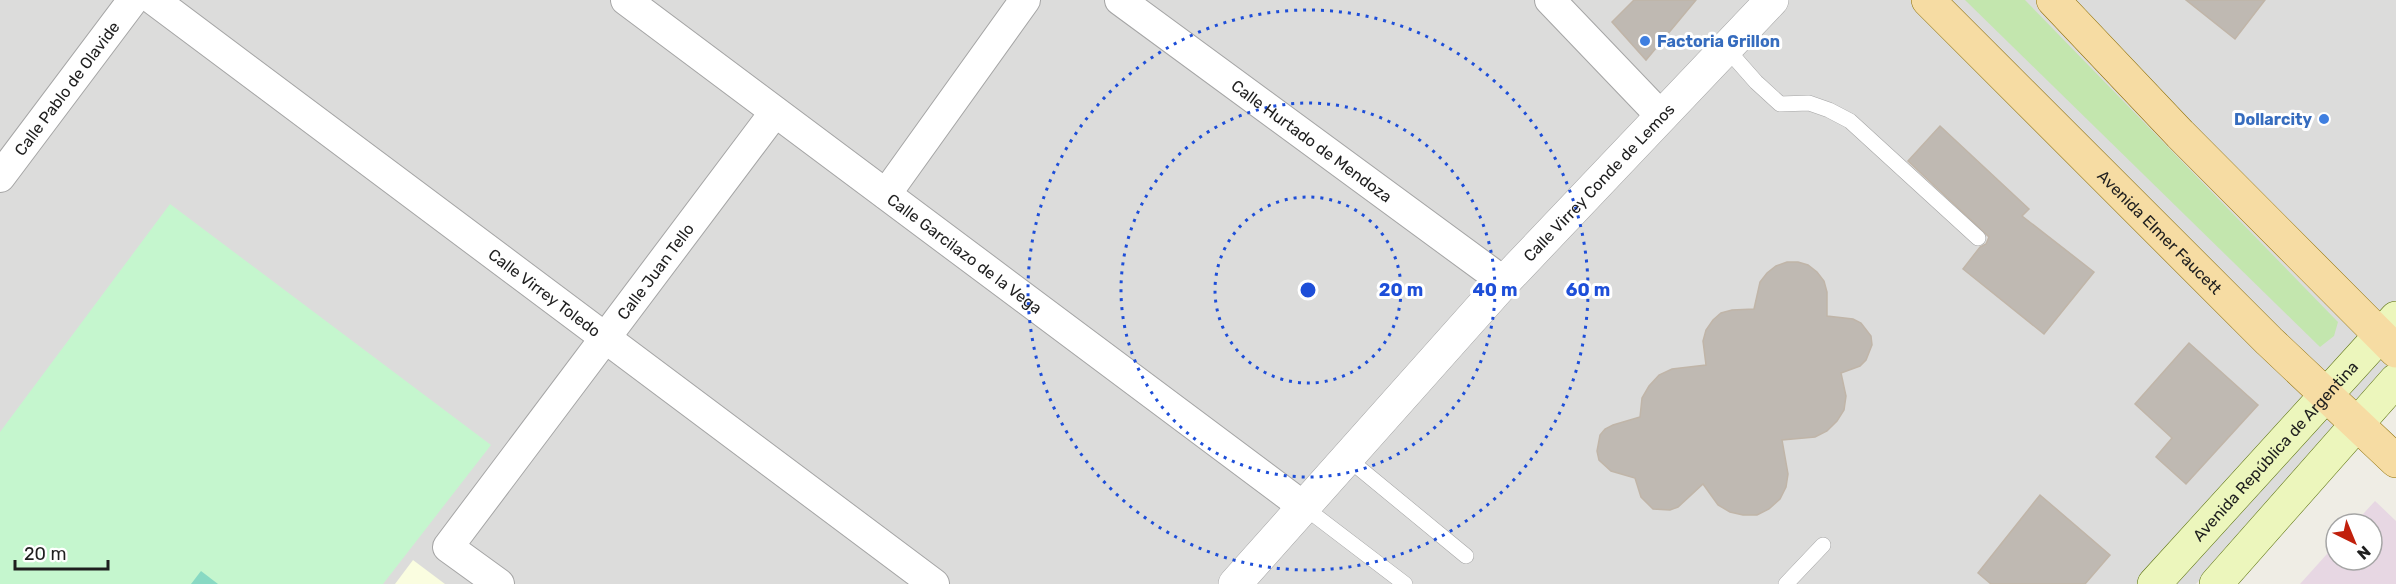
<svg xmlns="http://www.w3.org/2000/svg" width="2396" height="584" viewBox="0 0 2396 584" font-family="Rubik,sans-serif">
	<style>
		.residential { fill: #dcdcdb }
		.industrial { fill: #e7d7e3 }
		.education { fill: #fafde0 }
		.grass { fill: #c3e6ae }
		.park { fill: #c5f6ce }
		.pitch { fill: #88d9c3 }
		.building { fill: #bfb9b2; stroke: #c0b5a8; stroke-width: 1.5 }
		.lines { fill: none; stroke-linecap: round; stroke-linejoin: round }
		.service-casing { stroke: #a5a5a5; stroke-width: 16 }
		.minor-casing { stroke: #a5a5a5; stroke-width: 32 }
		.tertiary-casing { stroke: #a5a5a5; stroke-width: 34 }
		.secondary-casing { stroke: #59700b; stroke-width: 34 }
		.primary-casing { stroke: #907209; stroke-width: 34 }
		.service { stroke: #fff; stroke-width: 15 }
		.minor { stroke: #fff; stroke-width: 30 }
		.tertiary { stroke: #fff; stroke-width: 33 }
		.secondary { stroke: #ecf6bc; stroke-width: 33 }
		.primary { stroke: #f6dca3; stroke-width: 33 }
		.ring { fill: none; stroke: #1d4ed8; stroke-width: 3; stroke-dasharray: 3 6 }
		.shop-dot { fill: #3f7fe0; stroke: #fff; stroke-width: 2 }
		.labels { text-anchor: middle; stroke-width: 6; stroke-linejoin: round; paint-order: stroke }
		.shop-label { font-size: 16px; font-weight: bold; fill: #366cbe; stroke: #fff; text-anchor: start }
		.street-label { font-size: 16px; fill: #1e1e1e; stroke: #fff }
		.centre { fill: #1d4ed8; stroke: #fff; stroke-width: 3 }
		.ring-label { font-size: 18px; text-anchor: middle; font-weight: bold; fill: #1d4ed8; stroke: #fff; stroke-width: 6; stroke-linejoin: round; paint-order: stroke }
	</style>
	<rect width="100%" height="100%" fill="#efede5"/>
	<path class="residential" d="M0,0H2396V361L2196,584H0Z"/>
	<path class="industrial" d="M2375,501L2396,521V584H2300L2336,544V560H2372V524H2354Z"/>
	<path class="education" d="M413,560L445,584H395Z"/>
	<path class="grass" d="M1965,0H2025L2338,322L2334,336L2320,347Z"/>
	<path class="park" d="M170,204L491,445L383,584H0V432Z"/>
	<path class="pitch" d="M201,571L218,584H191Z"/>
	<path class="building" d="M1634,0H1696L1646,60L1612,22Z
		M2186,0H2265L2235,39Z
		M1940,126L2029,209L2022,216L2094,272L2044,334L1963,269L1980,247L1986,244L1989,237L1908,161Z
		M1787,262H1798L1808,265L1817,272L1824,281L1827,292V316L1853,319L1861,323L1871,336L1872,345L1866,360L1860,366L1841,373L1846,396L1844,410L1837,421L1827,431L1815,437L1782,440L1788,474L1786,487L1780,499L1769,509L1757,515H1743L1730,512L1718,505L1703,484L1678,507L1670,510L1653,509L1641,497L1635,478L1611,471L1599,460L1597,451L1600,435L1605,429L1613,425L1640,417L1642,398L1649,386L1659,375L1672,369L1706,365L1703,341L1706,330L1713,320L1721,313L1732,310L1754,309L1760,282L1767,273L1776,266Z
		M2189,343L2258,405L2186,484L2156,457L2172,438L2135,404Z
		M2040,495L2110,555L2085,584H1991L1978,573Z"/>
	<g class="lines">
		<defs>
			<path id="service" d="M1726,48L1756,82L1780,104L1809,103L1829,110L1850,121L1978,238
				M1347,458L1466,556
				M1304,507L1405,584
				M1786,584L1823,545"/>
			<g id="minor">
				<path id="s1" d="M154,0L934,584"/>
				<path id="s2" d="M626,0L1304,507"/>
				<path id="s3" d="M1120,0L1504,282"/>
				<path d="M1550,0L1661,116"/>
				<path id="s4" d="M0,177L133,0"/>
				<path d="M886,194L1025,0"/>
				<path id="s5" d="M499,584L448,547L775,112"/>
			</g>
			<g id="tertiary">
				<path id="s6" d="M1235,584L1504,282L1772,0"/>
			</g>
			<g id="secondary">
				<path id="s7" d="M2154,584L2396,318"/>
				<path d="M2216,584L2396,380"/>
			</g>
			<g id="primary">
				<path id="s8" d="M1928,0L2269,341L2396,461"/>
				<path d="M2053,0L2180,134L2396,351"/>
			</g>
		</defs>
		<use href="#service" class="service-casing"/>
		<use href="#minor" class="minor-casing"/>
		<use href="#tertiary" class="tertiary-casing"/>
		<use href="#secondary" class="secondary-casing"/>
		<use href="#primary" class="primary-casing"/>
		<use href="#service" class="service"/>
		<use href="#minor" class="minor"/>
		<use href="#tertiary" class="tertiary"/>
		<use href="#secondary" class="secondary"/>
		<use href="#primary" class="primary"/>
	</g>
	<g class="ring">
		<circle cx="1308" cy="290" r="93"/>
		<circle cx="1308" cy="290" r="187"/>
		<circle cx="1308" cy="290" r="280"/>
	</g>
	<g class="shop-dot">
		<circle cx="1645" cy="41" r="6"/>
		<circle cx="2324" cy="119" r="6"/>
	</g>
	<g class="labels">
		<g class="shop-label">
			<text x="1657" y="47">Factoria Grillon</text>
			<text x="2312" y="125" text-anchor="end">Dollarcity</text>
		</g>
		<g class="street-label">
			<text dy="6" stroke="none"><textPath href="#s4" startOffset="111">Calle Pablo de Olavide</textPath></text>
			<text dy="6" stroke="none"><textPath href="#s3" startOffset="238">Calle Hurtado de Mendoza</textPath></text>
			<text dy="6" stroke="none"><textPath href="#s6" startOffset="542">Calle Virrey Conde de Lemos</textPath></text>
			<text dy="6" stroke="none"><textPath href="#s8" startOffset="328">Avenida Elmer Faucett</textPath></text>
			<text dy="6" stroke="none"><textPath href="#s2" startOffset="423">Calle Garcilazo de la Vega</textPath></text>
			<text dy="6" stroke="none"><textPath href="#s5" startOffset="408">Calle Juan Tello</textPath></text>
			<text dy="6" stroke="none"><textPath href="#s1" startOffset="488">Calle Virrey Toledo</textPath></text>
			<text dy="6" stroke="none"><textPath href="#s7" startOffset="180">Avenida República de Argentina</textPath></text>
		</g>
	</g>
	<circle cx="1308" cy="290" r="9" class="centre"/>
	<g class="ring-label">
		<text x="1401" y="296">20 m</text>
		<text x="1495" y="296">40 m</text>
		<text x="1588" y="296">60 m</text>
	</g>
	<g transform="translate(2354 542) rotate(137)"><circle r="28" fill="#ffffff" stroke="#a5a5a5" stroke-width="1.5"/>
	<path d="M0-4.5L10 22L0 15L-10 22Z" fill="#c1200c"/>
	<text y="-9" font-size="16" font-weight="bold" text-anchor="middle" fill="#1e1e1e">N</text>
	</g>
	<path d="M15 560v9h93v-9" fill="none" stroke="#1e1e1e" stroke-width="3"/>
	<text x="24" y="560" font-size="18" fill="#1e1e1e" stroke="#ffffff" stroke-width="4.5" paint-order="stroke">20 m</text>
</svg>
